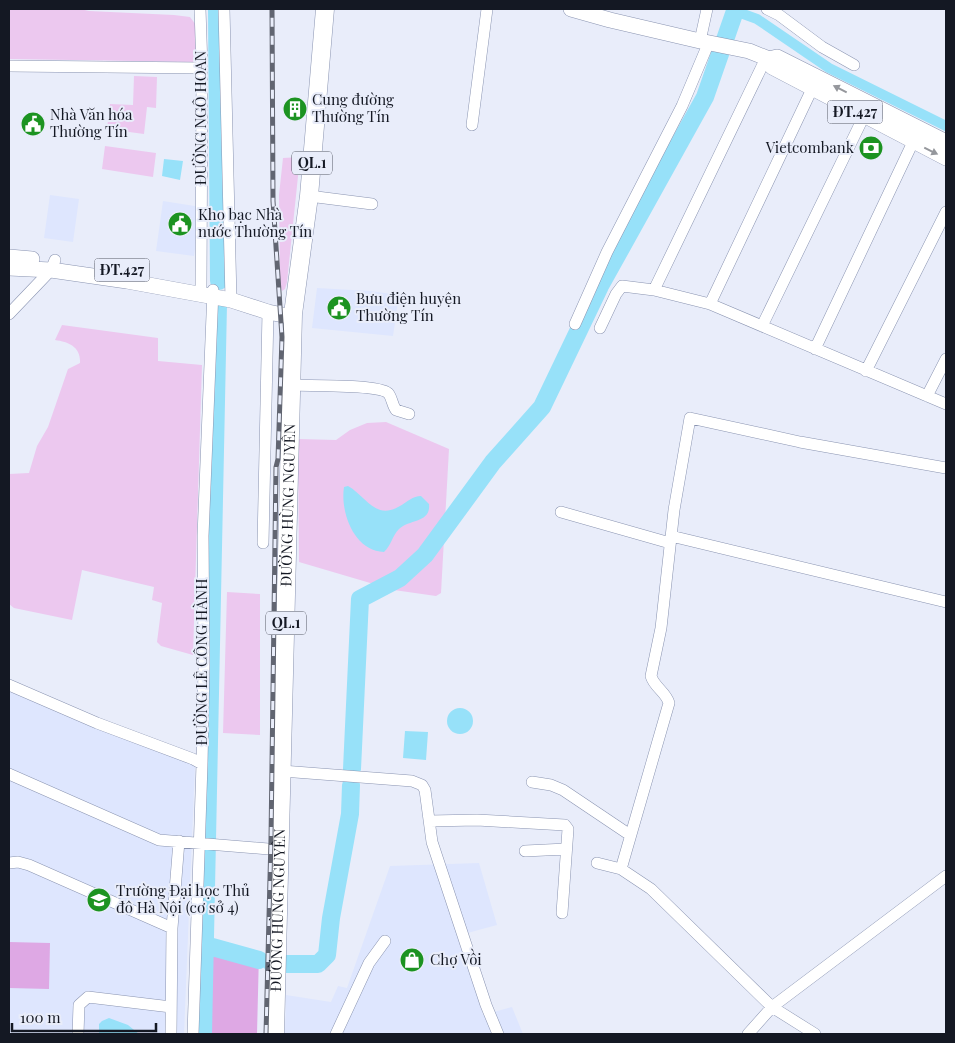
<svg xmlns="http://www.w3.org/2000/svg" width="955" height="1043" viewBox="0 0 955 1043" font-family="'Playfair Display',serif">
	<style>
		.built { fill: #dee6fe }
		.green { fill: #ecc8ef }
		.forest { fill: #dea8e4 }
		.water { fill: #97e1f9 }
		.lines { fill: none; stroke-linecap: round; stroke-linejoin: round }
		.canal { stroke: #97e1f9; stroke-width: 10 }
		.river { stroke: #97e1f9; stroke-width: 18 }
		.minor-casing { stroke: #8a94b1; stroke-width: 12 }
		.major-casing { stroke: #8a94b1; stroke-width: 16 }
		.highway-casing { stroke: #8a94b1; stroke-width: 19 }
		.minor { stroke: #fff; stroke-width: 11 }
		.major { stroke: #fff; stroke-width: 15 }
		.highway { stroke: #fff; stroke-width: 18 }
		.rail-casing { stroke: #616571; stroke-width: 5 }
		.rail { stroke: #e9edfa; stroke-width: 3; stroke-dasharray: 9; stroke-linecap: butt }
		.oneway { fill: #95979c }
		.labels { text-anchor: middle; stroke-width: 4; stroke-linejoin: round; paint-order: stroke }
		.shield { fill: #e9edfa; stroke: #545864; stroke-width: 1 }
		.shield-label { font-size: 14px; font-weight: bold; fill: #141823 }
		.poi-label { font-size: 15px; fill: #141823; stroke: #e9edfa; text-anchor: start }
		.street-label { font-size: 15px; fill: #141823; stroke: #e9edfa }
	</style>
	<rect width="100%" height="100%" fill="#e9edfa"/>
	<path class="built" d="M50,195L79,199L73,242L44,238Z
		M163,201L201,207L194,256L156,251Z
		M317,288L370,291L399,295L393,336L312,328Z
		M9,690L195,765L184,1034H9Z
		M479,863L497,925L460,935L483,1015L512,1007L523,1034H285L286,995L331,1002L338,986L347,988L390,866Z"/>
	<path class="green" d="M9,9H80L89,11L174,15L190,17L196,25L197,62L9,59Z
		M134,76L157,77L156,108L147,107L144,134L107,129L110,104L133,105Z
		M105,146L156,153L153,177L102,169Z
		M300,157L287,282L285,289L282,291L280,283L279,195L283,158Z
		M62,325L158,338V361L202,365L193,655L161,646L157,642L162,603L152,600L154,587L82,570L72,620L14,608L9,604V474L29,473L37,446L48,427L68,369L80,363C81,347 69,342 55,340Z
		M386,422L449,449L441,593L436,596L394,590L299,562L298,439L336,440L350,430L367,423Z
		M227,592L260,594V735L223,733Z"/>
	<path class="forest" d="M9,942L50,943L49,989L9,988Z
		M209,953H259L257,1034H208Z"/>
	<path class="water" d="M164,159L183,161L180,180L162,176Z
		M348,486C366,496 375,521 400,506C407,502 413,496 421,496L429,504C431,523 410,519 399,529C392,536 391,546 384,552C354,551 340,512 344,487Z
		M447 721a13 13 0 1 1 26 0a13 13 0 1 1-26 0Z
		M405,731L428,732L426,760L403,758Z
		M109,1018L128,1025L139,1034H99V1024L102,1021Z"/>
	<g class="lines">
		<path class="canal" d="M735,11L757,19L829,68L946,126"/>
		<path class="river" d="M217,9L219,281
			M352,769L360,599L400,578L425,555L493,462L542,407L600,286L705,97L735,11
			M205,945L259,960
			M272,964H318L327,955L331,918L350,814L351,785
			M203,1034L218,304"/>
		<defs>
			<path id="minor" d="M200,9L202,68L201,287
				M224,9L231,300
				M767,9L779,15L822,47L854,65
				M700,41L707,9
				M9,66L202,68
				M472,125L487,9
				M309,196L372,204
				M654,290L710,304L946,404
				M710,304L812,89
				M9,314L51,270L55,260
				M575,324L607,252L682,106L709,42
				M762,326L864,116
				M600,328L616,294L622,286L654,290L766,58
				M815,349L913,142
				M866,371L946,212
				M292,385C308,386 378,384 388,393C392,397 392,405 396,410L409,414
				M927,396L946,359
				M561,512L670,543
				M671,536L946,602
				M263,543L268,312
				M9,685L97,723L193,759L202,764
				M282,771L412,781L422,785L425,790L432,842L486,1005L498,1034
				M9,774L159,840L280,850
				M532,782L551,785L563,790L630,835
				M430,821L477,820L565,825L568,829L562,913
				M525,851L566,849
				M9,863L18,862L29,865L172,928
				M597,863L621,869L651,889L772,1007L815,1034
				M621,869L669,703C666,692 654,687 651,676L661,628L674,510L690,418L800,442L946,468
				M78,1034L79,1005L88,997L171,1007
				M171,1034L172,928L179,841
				M193,1034L202,764L204,665L203,536L213,290
				M336,1034L369,963L385,941
				M748,1034L772,1007L946,876"/>
			<path id="major" d="M571,9L610,20L700,41L749,51L769,59L777,57L946,142
				M769,59L772,67L946,158
				M9,257L32,259
				M9,268L51,270L127,281L231,300L268,312L293,317"/>
			<g id="highway">
				<path id="s1" d="M275,1034L293,314L309,196L325,9"/>
			</g>
		</defs>
		<use href="#minor" class="minor-casing"/>
		<use href="#major" class="major-casing"/>
		<use href="#highway" class="highway-casing"/>
		<use href="#minor" class="minor"/>
		<use href="#major" class="major"/>
		<use href="#highway" class="highway"/>
		<defs>
			<path id="rail" d="M266,1034L271,839L276,467L278,459L282,337L273,201L272,9"/>
		</defs>
		<use href="#rail" class="rail-casing"/>
		<use href="#rail" class="rail"/>
	</g>
	<defs><path id="oneway-solid" d="M-6-.8H1V-3.2L6.5 0L1 3.2V.8H-6Z" transform="scale(1.25)"/></defs>
	<g class="oneway">
		<use href="#oneway-solid" transform="translate(840 89) rotate(-153)"/>
		<use href="#oneway-solid" transform="translate(931 151) rotate(26)"/>
	</g>
	<defs>
		<symbol id="building-disc" viewBox="-11 -11 22 22"><circle r="9.5" fill="#1c9321" stroke="#e9edfa"/><path d="M-4-6H4V6H1V3H-1V6H-4ZM-2.5-4.3h1.7v1.8h-1.7ZM.8-4.3h1.7v1.8H.8ZM-2.5-1h1.7V.8h-1.7ZM.8-1h1.7V.8H.8Z" fill="#fff"/></symbol>
		<symbol id="civic-disc" viewBox="-11 -11 22 22"><circle r="9.5" fill="#1c9321" stroke="#e9edfa"/><path d="M-.6-6.5H3V-4.5H.6V-3L4-1V1h2V6H-6V1h2V-1L-.6-3ZM-1.2 2.5V6h2.4V2.5Z" fill="#fff"/></symbol>
		<symbol id="bank-disc" viewBox="-11 -11 22 22"><circle r="9.5" fill="#1c9321" stroke="#e9edfa"/><path d="M-6-4H6V4H-6ZM0-2.3a2.3 2.3 0 1 0 0 4.6a2.3 2.3 0 1 0 0-4.6Z" fill="#fff"/></symbol>
		<symbol id="university-disc" viewBox="-11 -11 22 22"><circle r="9.5" fill="#1c9321" stroke="#e9edfa"/><path d="M0-5L7-2L0 1L-7-2ZM-4 1L0 2.5L4 1V4Q0 6-4 4Z" fill="#fff"/></symbol>
		<symbol id="shop-disc" viewBox="-11 -11 22 22"><circle r="9.5" fill="#1c9321" stroke="#e9edfa"/><path d="M-5-2.5h2.3a2.7 3.5 0 0 1 5.4 0H5L5.5 6h-11ZM-1.5-2.5h3a1.5 2.3 0 0 0-3 0Z" fill="#fff"/></symbol>
	</defs>
	<g fill-rule="evenodd">
		<use href="#building-disc" x="281" y="95" width="28" height="28"/>
		<use href="#civic-disc" x="19" y="110" width="28" height="28"/>
		<use href="#bank-disc" x="857" y="134" width="28" height="28"/>
		<use href="#civic-disc" x="166" y="210" width="28" height="28"/>
		<use href="#civic-disc" x="325" y="294" width="28" height="28"/>
		<use href="#university-disc" x="85" y="886" width="28" height="28"/>
		<use href="#shop-disc" x="398" y="946" width="28" height="28"/>
	</g>
	<g class="labels">
		<g class="shield">
			<rect x="827.5" y="100.5" width="55" height="23" rx="4"/>
			<rect x="292" y="151.5" width="40" height="23" rx="4"/>
			<rect x="94.5" y="258.5" width="55" height="23" rx="4"/>
			<rect x="266" y="611.5" width="40" height="23" rx="4"/>
		</g>
		<g class="shield-label">
			<text x="855" y="117">ĐT.427</text>
			<text x="312" y="168">QL.1</text>
			<text x="122" y="275">ĐT.427</text>
			<text x="286" y="628">QL.1</text>
		</g>
		<g class="poi-label">
			<text x="312" y="105">Cung đường<tspan x="312" dy="17">Thường Tín</tspan></text>
			<text x="50" y="120">Nhà Văn hóa<tspan x="50" dy="17">Thường Tín</tspan></text>
			<text x="854" y="153" text-anchor="end">Vietcombank</text>
			<text x="198" y="220">Kho bạc Nhà<tspan x="198" dy="17">nước Thường Tín</tspan></text>
			<text x="356" y="304">Bưu điện huyện<tspan x="356" dy="17">Thường Tín</tspan></text>
			<text x="116" y="896">Trường Đại học Thủ<tspan x="116" dy="17">đô Hà Nội (cơ sở 4)</tspan></text>
			<text x="430" y="965">Chợ Vồi</text>
		</g>
		<g class="street-label">
			<text transform="translate(201 118) rotate(-90)" y="5">ĐƯỜNG NGÔ HOAN</text>
			<text dy="5" stroke="none"><textPath href="#s1" startOffset="529">ĐƯỜNG HÙNG NGUYÊN</textPath></text>
			<text transform="translate(202 662) rotate(-90)" y="5">ĐƯỜNG LÊ CÔNG HÀNH</text>
			<text dy="5" stroke="none"><textPath href="#s1" startOffset="124">ĐƯỜNG HÙNG NGUYÊN</textPath></text>
		</g>
	</g>
	<rect width="955" height="1043" fill="none" stroke="#141823" stroke-width="20"/>
	<path d="M12 1023v8h144v-8" fill="none" stroke="#141823" stroke-width="2.5"/>
	<text x="20" y="1023" font-size="15" fill="#141823" stroke="#e9edfa" stroke-width="4" paint-order="stroke">100 m</text>
</svg>
